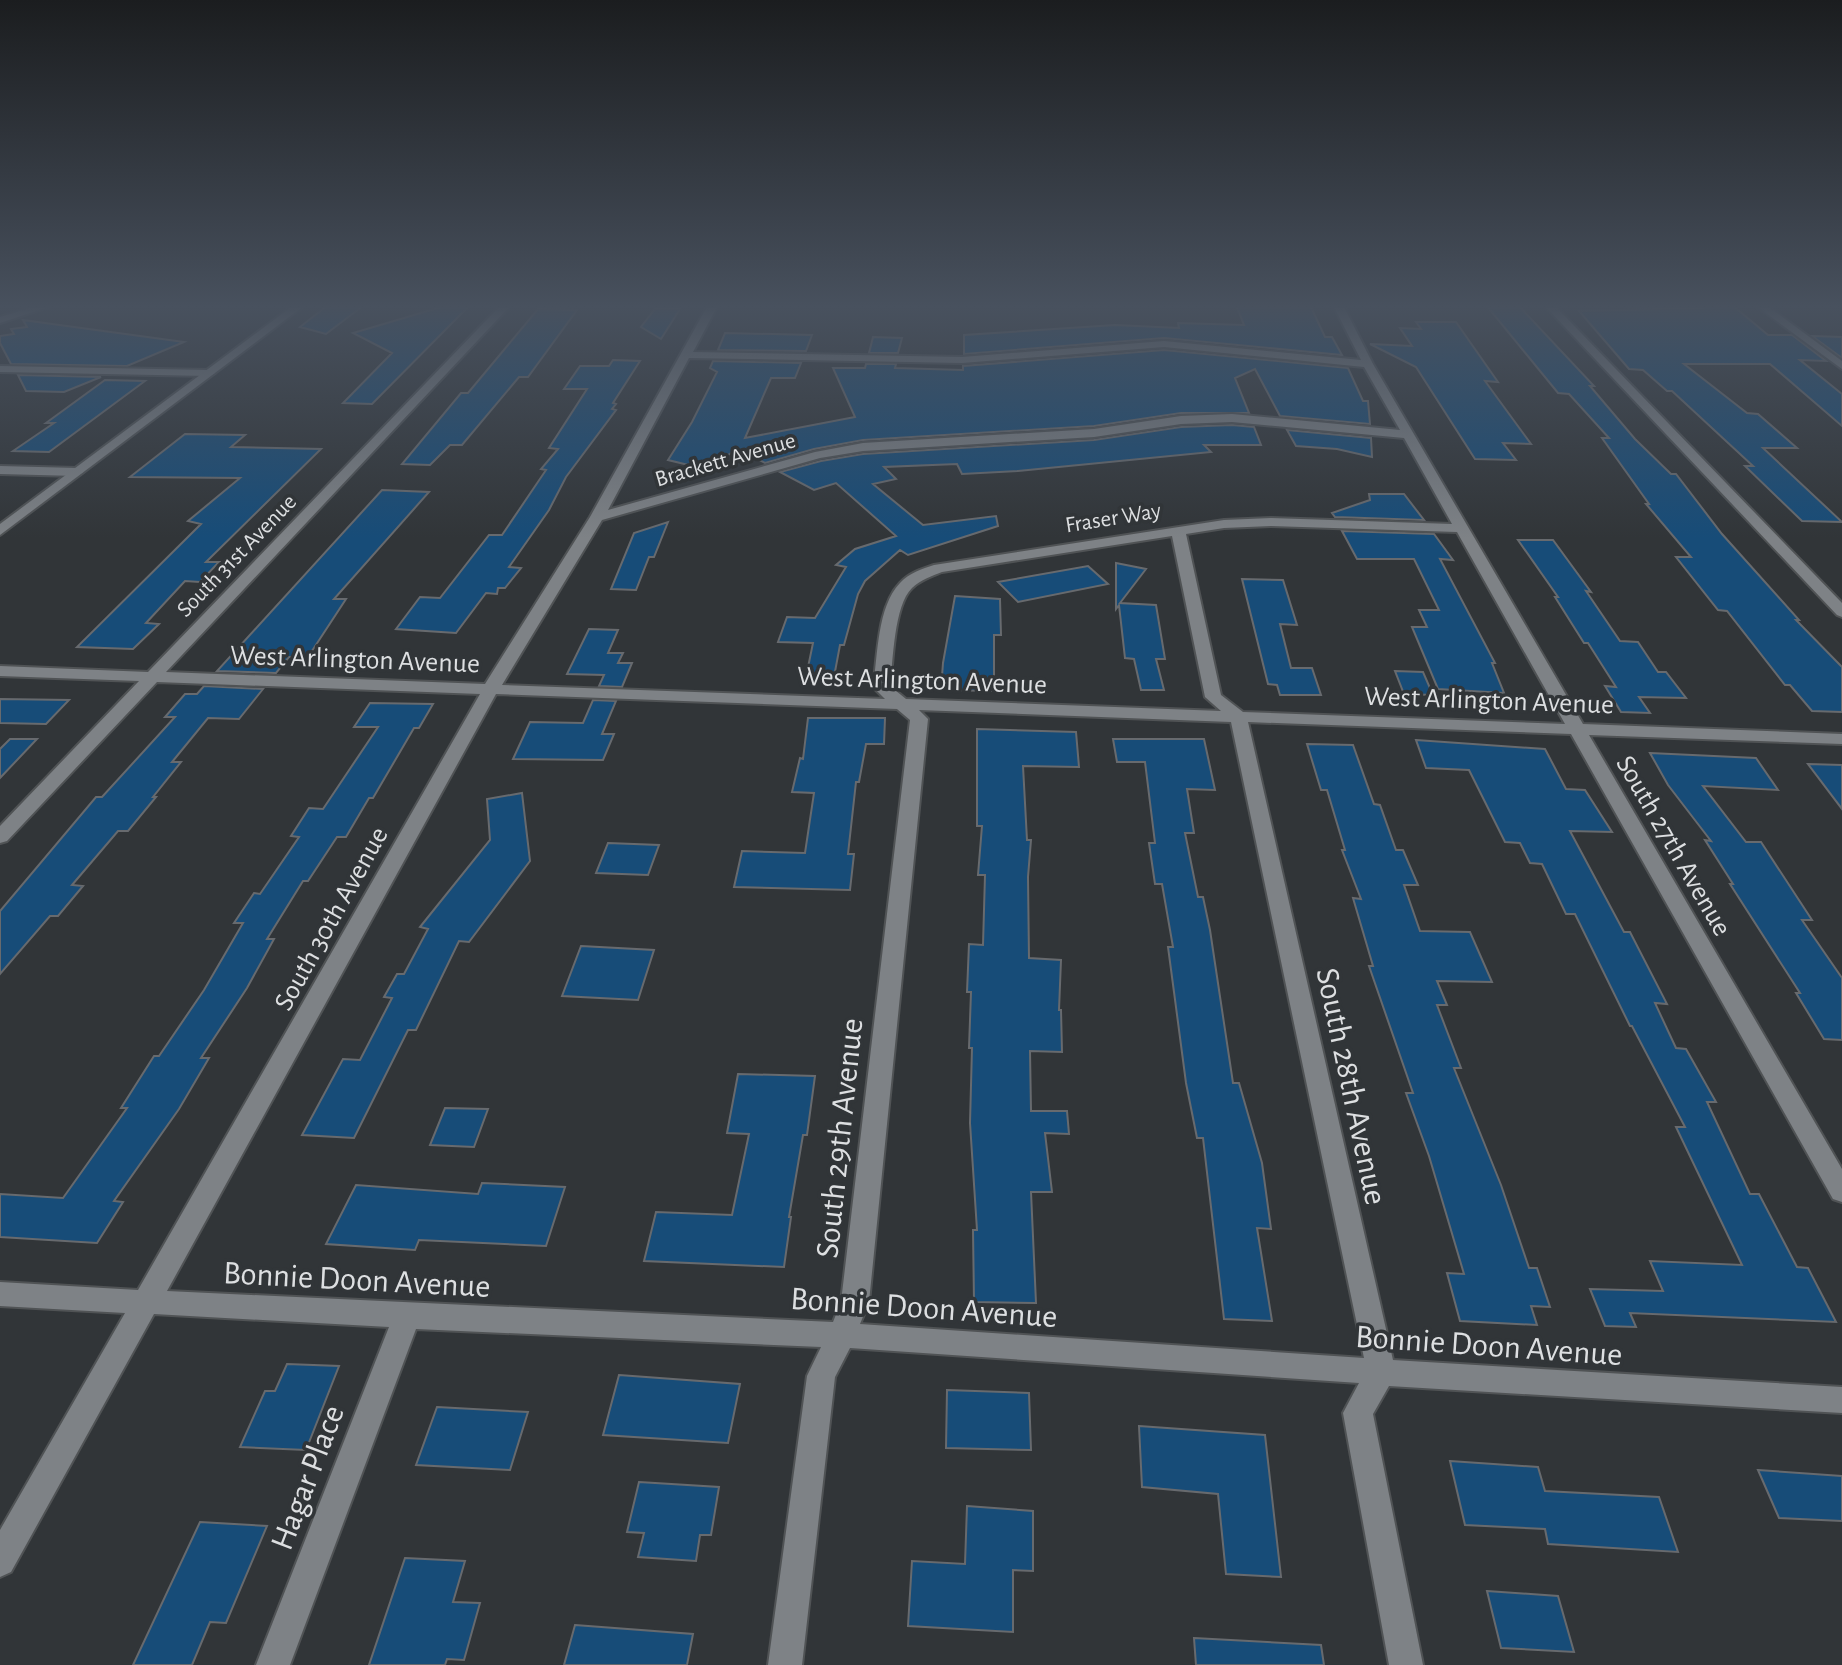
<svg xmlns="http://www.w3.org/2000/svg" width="1842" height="1665" viewBox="0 0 1842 1665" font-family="'Alegreya Sans',sans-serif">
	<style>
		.building { fill: #174c78; stroke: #676a6e; stroke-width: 2 }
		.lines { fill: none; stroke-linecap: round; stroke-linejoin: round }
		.minor-casing { stroke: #505355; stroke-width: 4 }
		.tertiary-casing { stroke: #505355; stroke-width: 4 }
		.minor { fill: #7e8286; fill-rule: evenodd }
		.tertiary { fill: #7e8286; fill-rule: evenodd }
		.labels { text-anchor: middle; stroke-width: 7; stroke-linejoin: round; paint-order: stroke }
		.far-street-label { font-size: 23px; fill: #dddfe1; stroke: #313538 }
		.street-label { font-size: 28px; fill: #dddfe1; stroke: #313538 }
		.near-street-label { font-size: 33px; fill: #dddfe1; stroke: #313538 }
	</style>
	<rect width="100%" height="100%" fill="#313538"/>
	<path class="building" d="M328,305H364L326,334L300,327Z
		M448,305H470L372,404L343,403L392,353L353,333Z
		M1236,305H1310L1325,337H1332L1342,355L1164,338L964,354V335L1115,325L1179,328L1178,323L1244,325Z
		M1486,305H1518L1594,386H1590L1635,439L1671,474H1676L1722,534L1799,620H1796L1842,667V712L1812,711L1790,685H1785L1727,611L1718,610L1676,557H1691L1646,504H1649L1602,438H1609L1569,394L1558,393Z
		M1698,305H1732L1768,335H1792L1826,361L1800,360L1842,394V426L1770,364H1684L1747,413L1758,414L1797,448H1763L1842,522L1802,521L1745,466H1753L1672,391H1667L1643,370L1629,369L1579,311L1702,308Z
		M538,309L577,310L528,377H519L462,445H450L430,465L402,464L461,393H468Z
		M655,309H680L661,339L641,327Z
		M23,320L184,342L127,366L11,364L0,343V336L14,334L11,329L27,327Z
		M1416,322H1456L1498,382L1485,381L1531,444L1503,443L1516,460L1475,459L1416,367L1370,344L1412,346L1400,328L1421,329Z
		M725,333L812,335L806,351L718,350Z
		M1812,336L1842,337V358Z
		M873,337L902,338L898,353H869Z
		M1164,350L1348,368L1363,401H1368L1370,424L1280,416L1255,369L1235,378L1249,413H1181L1094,426L863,440L814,449L765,463L738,449L705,469L668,460L692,422L717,372L710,368L713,361L801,363L795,378H771L745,438L855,417L833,368H865L866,364H896L895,368L963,370V366Z
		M613,360L640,361L613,403L616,404L612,409L616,410L566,477L549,510L509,567L521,568L505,588H498L497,594L486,593L456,633L396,629L420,597L440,598L489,535H502L546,470L541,469L558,449L549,448L587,389H564L580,366H609Z
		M18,375L101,377L64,392L26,391Z
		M105,380L145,381L49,452L13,451L54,423H46Z
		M1232,425L1254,427L1261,445H1204L1211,452L1018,471L962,474L957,464L884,467L896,479L873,484L923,525L996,516L998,526L908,555L900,550L865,581L858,594L844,645H840L834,677H806L813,643L778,642L787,617L815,618L846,567L836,565L855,549L896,536L836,483L814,490L780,472L821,461L863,454L1094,440L1181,427Z
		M1287,430L1371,438L1372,457L1337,449L1296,446Z
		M185,434L245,435L231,447L321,449L206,562H219L200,582L185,581L146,623L159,624L133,649L77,647L201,524L188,521L240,478L130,477Z
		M382,490L429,492L334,599H346L308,657H289L276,673L217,671Z
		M1369,494H1404L1424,520L1335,517L1332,513L1370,500Z
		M668,522L654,557H649L636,590L611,589L634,533Z
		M1342,531L1434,534L1453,560L1440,559L1495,663H1492L1504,693L1438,689L1412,627H1427L1419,610H1439L1414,559H1357Z
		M1518,540H1553L1591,592L1586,591L1620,641L1638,642L1658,672H1666L1686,698L1639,697L1650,713L1621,712L1605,686L1616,687L1588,643H1584L1555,597H1558Z
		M1116,563L1146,569L1120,603L1156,605L1165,659H1156L1164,690H1141L1134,659L1125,658L1119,605L1116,609Z
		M1088,566L1108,584L1018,602L998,582Z
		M1242,579L1283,580L1297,625L1280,624L1291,668H1312L1321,695H1280L1277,685L1268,684Z
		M955,596L1000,599L1001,635H994V691L941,690L943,663Z
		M589,629L618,630L608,653H623L618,663H632L622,687L599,686L604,675L567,674Z
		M1395,671L1423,672L1433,695L1404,694Z
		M204,686L263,689L239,719L208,718L172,762H181L153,797H156L128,831H118L72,885L83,886L58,916H50L0,974V911L96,797H102L175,717H165L185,694H197Z
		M0,699L69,700L46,724L0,723Z
		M593,700L616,701L602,734H614L603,760L513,759L530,722L583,723Z
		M370,703L433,704L419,728H414L373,798H369L346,837H337L308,881H303L267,939H274L247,988L201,1058H209L179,1109L114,1201L123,1202L97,1243L0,1237V1194L63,1198L127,1108H121L154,1056H159L204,990L243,923H234L254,893L260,894L299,837L291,836L309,808L323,809L378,727H354Z
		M808,718H885L884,744H866L859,782H856L848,854H854L850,890L734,887L742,851L805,853L814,793L792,792L800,758L803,759Z
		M977,729L1076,732L1079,767L1023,766L1027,840H1031L1028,877L1029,958L1061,960L1059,1010H1061L1062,1052L1030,1051L1031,1111H1067L1069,1134L1045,1133L1052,1192H1031L1036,1303L974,1302L973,1230H977L970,1123L972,1048H969L971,992H967L969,944L983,945L985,875H978L982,826H977Z
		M10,739H37L0,778V749Z
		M1113,739H1204L1215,790L1187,789L1194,833H1185L1198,897H1203L1210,930L1233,1083H1239L1262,1163L1271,1229L1257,1228L1272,1321L1224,1319L1203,1138H1197L1186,1083L1174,992L1168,947H1173L1162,884H1155L1149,843H1155L1145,762H1117Z
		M1416,740L1545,749L1566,789L1585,790L1612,832L1570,831L1624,932H1630L1667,1004L1655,1003L1676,1048L1686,1049L1716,1102H1707L1750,1194H1759L1797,1267L1808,1268L1836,1322L1630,1313L1636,1327L1605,1326L1590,1289L1663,1291L1650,1261L1742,1265L1676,1127H1685L1632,1026H1630L1575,914H1566L1542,864L1530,863L1520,843L1505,842L1469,770L1426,768Z
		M1307,744L1353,745L1374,804L1380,805L1396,850H1403L1418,885H1404L1420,931L1470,932L1492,982L1437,981L1447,1005H1437L1461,1068H1454L1501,1185L1529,1268H1537L1550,1307L1531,1306L1537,1325L1460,1321L1447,1273L1464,1274L1429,1156L1406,1093H1413L1369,966H1373L1353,898L1361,899L1342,850H1345L1327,790H1321Z
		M1650,753L1756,758L1778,790L1703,786L1746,842H1761L1812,920H1802L1842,978V1040L1824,1039L1796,993H1800L1730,884H1733L1705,840L1711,841L1668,785Z
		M1808,764L1842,765V809Z
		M522,793L530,861L469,942L459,941L416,1030H408L354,1138L302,1135L343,1059L360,1060L392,998L384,997L397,974H404L428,929L420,927L490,840L487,799Z
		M608,843L659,845L648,875L596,873Z
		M581,946L654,950L638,1000L562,996Z
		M738,1074L815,1076L807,1135H803L789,1217H791L784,1267L644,1261L656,1212L732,1215L749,1134L727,1133Z
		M445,1108L488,1109L474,1147L430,1145Z
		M482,1183L565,1187L546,1246L419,1240L415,1250L326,1244L356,1185L478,1194Z
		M287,1364L339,1366L306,1450L240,1447L265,1391H275Z
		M619,1375L740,1384L728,1443L603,1435Z
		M947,1390L1029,1393L1031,1450L946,1448Z
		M437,1407L528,1412L510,1470L416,1465Z
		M1139,1426L1265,1435L1281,1577L1226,1574L1218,1494L1142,1487Z
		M1450,1461L1538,1467L1545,1491L1659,1497L1678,1552L1548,1544L1545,1529L1465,1525Z
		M1758,1470L1842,1476V1521L1779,1518Z
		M639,1482L719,1487L711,1535H700L696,1561L638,1557L644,1533L627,1532Z
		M967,1506L1033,1511V1571L1013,1570V1632L908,1626L912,1561L965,1564Z
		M200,1522L267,1526L226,1623L210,1622L192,1665H133Z
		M405,1558L465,1561L453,1602L480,1603L464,1660L447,1659L445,1665H369Z
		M1487,1591L1558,1596L1574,1652L1501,1648Z
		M575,1625L693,1634L687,1665H564Z
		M1194,1638L1321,1645L1324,1665H1196Z"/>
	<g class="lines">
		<defs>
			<path id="minor" d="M40,305H54L0,323V317Z
				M501,305H511L166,672L485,684L590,517L708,305H718L693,352L962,357L1164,341L1361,360L1333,305H1343L1373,364L1583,724L1842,734V744L1589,735L1842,1169V1202L1833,1199L1571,734L1248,722L1393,1360L1842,1387V1413L1389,1386L1373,1414L1423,1665H1389L1343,1413L1359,1383L850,1348L835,1377L802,1665H768L807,1376L821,1347L416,1329L290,1665H256L389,1327L154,1314L11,1572L0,1577V1530L125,1313L0,1306V1282L138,1290L480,694L157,682L7,841L0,843V826L139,681L0,676V666L148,672ZM1164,347L1364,367L1400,430L1232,414L1181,416L1094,429L863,443L815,452L608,510L689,358L962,363ZM1232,422L1404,438L1452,524L1271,518L1224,520L934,565C922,569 909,573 900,583C877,607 878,655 873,687L885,699L502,685L602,520L820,458L863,451L1094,437L1181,424ZM1271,526L1457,532L1565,724L1243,712L1221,695L1186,534L1224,528ZM1172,536L1205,697L1221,711L906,699L890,686C893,661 894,605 912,588C920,580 932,576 942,572ZM496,694L897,709L910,720L841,1302L833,1322L167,1291ZM919,710L1231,722L1364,1358L860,1324L869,1302L928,719Z
				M1544,305H1554L1842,603V617L1837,615Z
				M1755,305H1766L1842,361V369Z
				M0,366L209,370L215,373L209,376L0,372Z
				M0,466L77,468L83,472L77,476L0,474Z"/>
			<path id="tertiary" d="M294,305H305L0,535V524Z"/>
		</defs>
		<use href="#minor" class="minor-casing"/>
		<use href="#tertiary" class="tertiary-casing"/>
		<use href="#minor" class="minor"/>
		<use href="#tertiary" class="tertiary"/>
	</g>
	<linearGradient id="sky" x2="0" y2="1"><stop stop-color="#1b1d1f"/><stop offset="0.57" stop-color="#48515e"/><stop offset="1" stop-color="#48515e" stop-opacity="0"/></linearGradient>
	<rect width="1842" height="538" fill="url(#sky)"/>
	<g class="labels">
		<g class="far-street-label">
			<text transform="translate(725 459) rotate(-16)" y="8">Brackett Avenue</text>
			<text transform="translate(1113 517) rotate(-9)" y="8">Fraser Way</text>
			<text transform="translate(236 555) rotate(-46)" y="8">South 31st Avenue</text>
		</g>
		<g class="street-label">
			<text transform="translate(355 658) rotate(2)" y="10">West Arlington Avenue</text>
			<text transform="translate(922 679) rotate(2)" y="10">West Arlington Avenue</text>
			<text transform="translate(1489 699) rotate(2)" y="10">West Arlington Avenue</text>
			<text transform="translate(1675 845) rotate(60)" y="10">South 27th Avenue</text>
			<text transform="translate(330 918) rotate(-61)" y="10">South 30th Avenue</text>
		</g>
		<g class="near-street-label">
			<text transform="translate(1353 1086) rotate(78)" y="12">South 28th Avenue</text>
			<text transform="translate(838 1138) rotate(-84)" y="12">South 29th Avenue</text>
			<text transform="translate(357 1278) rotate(3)" y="12">Bonnie Doon Avenue</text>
			<text transform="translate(924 1306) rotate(4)" y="12">Bonnie Doon Avenue</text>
			<text transform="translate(1489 1344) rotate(4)" y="12">Bonnie Doon Avenue</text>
			<text transform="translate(306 1477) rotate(-69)" y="12">Hagar Place</text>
		</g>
	</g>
</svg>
